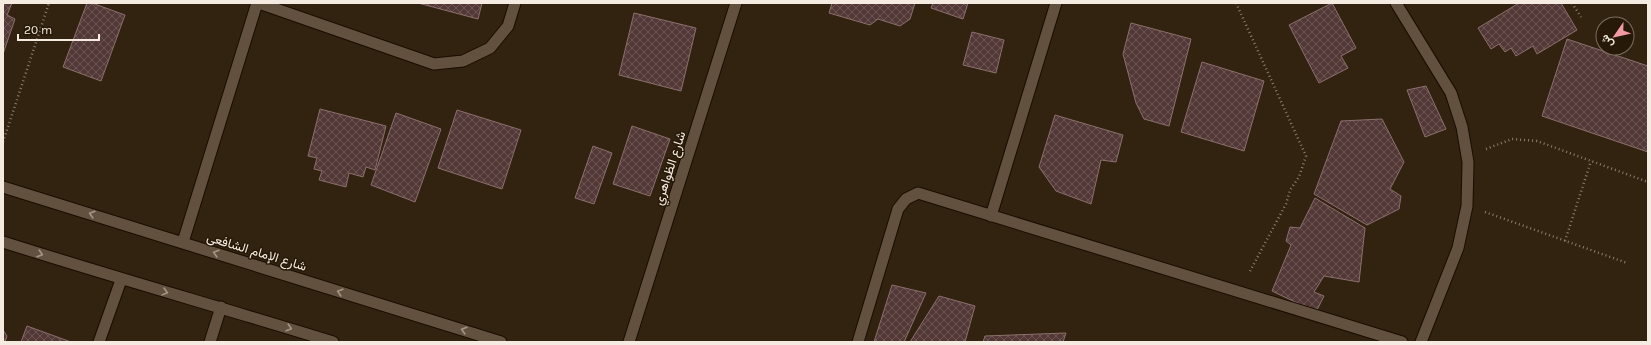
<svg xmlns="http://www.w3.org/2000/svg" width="1651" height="345" viewBox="0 0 1651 345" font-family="Karla,Vazirmatn,sans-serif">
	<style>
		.building { fill: url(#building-cross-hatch); stroke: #8d6f6e }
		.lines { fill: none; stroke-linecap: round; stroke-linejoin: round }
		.minor-casing { stroke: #190c00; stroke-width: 13 }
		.tertiary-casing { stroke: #190c00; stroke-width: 13 }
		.path { stroke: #8a7e6e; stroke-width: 2.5; stroke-dasharray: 1 3; stroke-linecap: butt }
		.minor { stroke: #62513e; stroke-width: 11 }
		.tertiary { stroke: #62513e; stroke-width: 11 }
		.oneway { stroke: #a49687 }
		.labels { text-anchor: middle; stroke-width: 3; stroke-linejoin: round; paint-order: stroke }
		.street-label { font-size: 13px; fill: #f5ebe0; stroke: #271907 }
	</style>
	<defs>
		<pattern id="building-cross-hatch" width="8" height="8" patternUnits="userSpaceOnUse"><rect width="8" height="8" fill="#523836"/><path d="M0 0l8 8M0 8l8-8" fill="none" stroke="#6c5553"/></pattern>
	</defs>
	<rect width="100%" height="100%" fill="#312310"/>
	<path class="building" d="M3,3H12L7,15L15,19L3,54Z
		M87,3H92L125,15L101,81L63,67Z
		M418,3H482L478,19Z
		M832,3H915L910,19L900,26L878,19L870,25L829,13Z
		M933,3H968L963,19L931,8Z
		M1332,3L1356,48L1341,56L1348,68L1319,83L1289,25Z
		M1519,3H1561L1577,30L1537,54L1533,46L1516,56L1511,48L1505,52L1499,44L1491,49L1478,28Z
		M634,13L696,28L681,91L619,75Z
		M1131,23L1191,39L1169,126L1144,119L1136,103L1123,54Z
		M972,32L1004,40L996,73L963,65Z
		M1567,39L1648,66V152L1542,116Z
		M1202,62L1264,81L1244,151L1181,132Z
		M1426,86L1446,129L1425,137L1407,90Z
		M320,109L386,126L375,170L366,167L363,177L349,173L346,187L319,180L322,171L314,169L317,158L308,156Z
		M457,110L521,130L502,189L438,168Z
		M396,113L441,129L415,202L371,185Z
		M1055,115L1123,135L1116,162L1101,160L1091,204L1056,191L1039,167Z
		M1382,119L1404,162L1390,189L1401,196L1399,209L1367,225L1314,194L1341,121Z
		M632,126L670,139L650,196L613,184Z
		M593,146L612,153L594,204L575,198Z
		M1315,198L1365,228L1359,282L1324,276L1314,292L1324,296L1316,312L1272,291L1291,245L1286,241L1290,227L1300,228Z
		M892,285L926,293L904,342H874Z
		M939,296L975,306L965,342H910Z
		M27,326L71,342H21Z
		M3,330L7,336L5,342H3Z
		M1066,333L1063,342H983L985,336Z"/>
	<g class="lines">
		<defs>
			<path id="minor" d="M259,3L434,64L463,61L490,48L508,26L515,3
				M1396,3L1451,93L1462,127L1468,162L1467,206L1458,248L1421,342
				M991,216L1056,3
				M183,242L257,3
				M99,342L121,280
				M210,342L221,307
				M629,342L736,3
				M858,342L898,209L906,199L918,193L1402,342"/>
			<path id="tertiary" d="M3,187L501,342
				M3,242C113,277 223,308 333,342"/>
		</defs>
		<use href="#minor" class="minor-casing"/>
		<use href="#tertiary" class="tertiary-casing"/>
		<path class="path" d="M1236,3L1306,156L1299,177L1290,190L1286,204L1249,273
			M1572,3L1581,17
			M3,142L49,3
			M1486,149L1512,139L1537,141L1648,182
			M1485,212L1627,263
			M1565,241L1591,161"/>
		<use href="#minor" class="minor"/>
		<use href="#tertiary" class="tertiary"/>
	</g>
	<defs><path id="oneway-chevron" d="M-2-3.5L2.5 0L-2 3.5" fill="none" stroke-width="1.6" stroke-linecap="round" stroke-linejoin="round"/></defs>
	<g class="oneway">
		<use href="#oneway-chevron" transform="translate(92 214) rotate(-163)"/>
		<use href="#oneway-chevron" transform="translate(216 253) rotate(-163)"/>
		<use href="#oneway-chevron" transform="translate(40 254) rotate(18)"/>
		<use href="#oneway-chevron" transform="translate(165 292) rotate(15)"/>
		<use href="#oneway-chevron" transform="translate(340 292) rotate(-163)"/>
		<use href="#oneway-chevron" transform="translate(289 328) rotate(17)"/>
		<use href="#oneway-chevron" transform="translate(464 330) rotate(-163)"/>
	</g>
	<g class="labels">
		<g class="street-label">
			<text transform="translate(669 168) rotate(-72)" y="5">شارع الظواهري</text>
			<text transform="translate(257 251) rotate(17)" y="5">شارع الإمام الشافعى</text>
		</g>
	</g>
	<rect width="1651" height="345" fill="none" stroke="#f5ebe0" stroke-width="8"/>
	<g transform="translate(1615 36) rotate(236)"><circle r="19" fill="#271907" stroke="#796d5e"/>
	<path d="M0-3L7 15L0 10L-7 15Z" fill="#f49aa4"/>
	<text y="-6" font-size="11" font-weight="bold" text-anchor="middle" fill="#f5ebe0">ش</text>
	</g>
	<path d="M18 34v6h81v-6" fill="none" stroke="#f5ebe0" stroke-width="2"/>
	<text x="24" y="34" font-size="12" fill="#f5ebe0" stroke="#271907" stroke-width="3" paint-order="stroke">20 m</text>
</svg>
